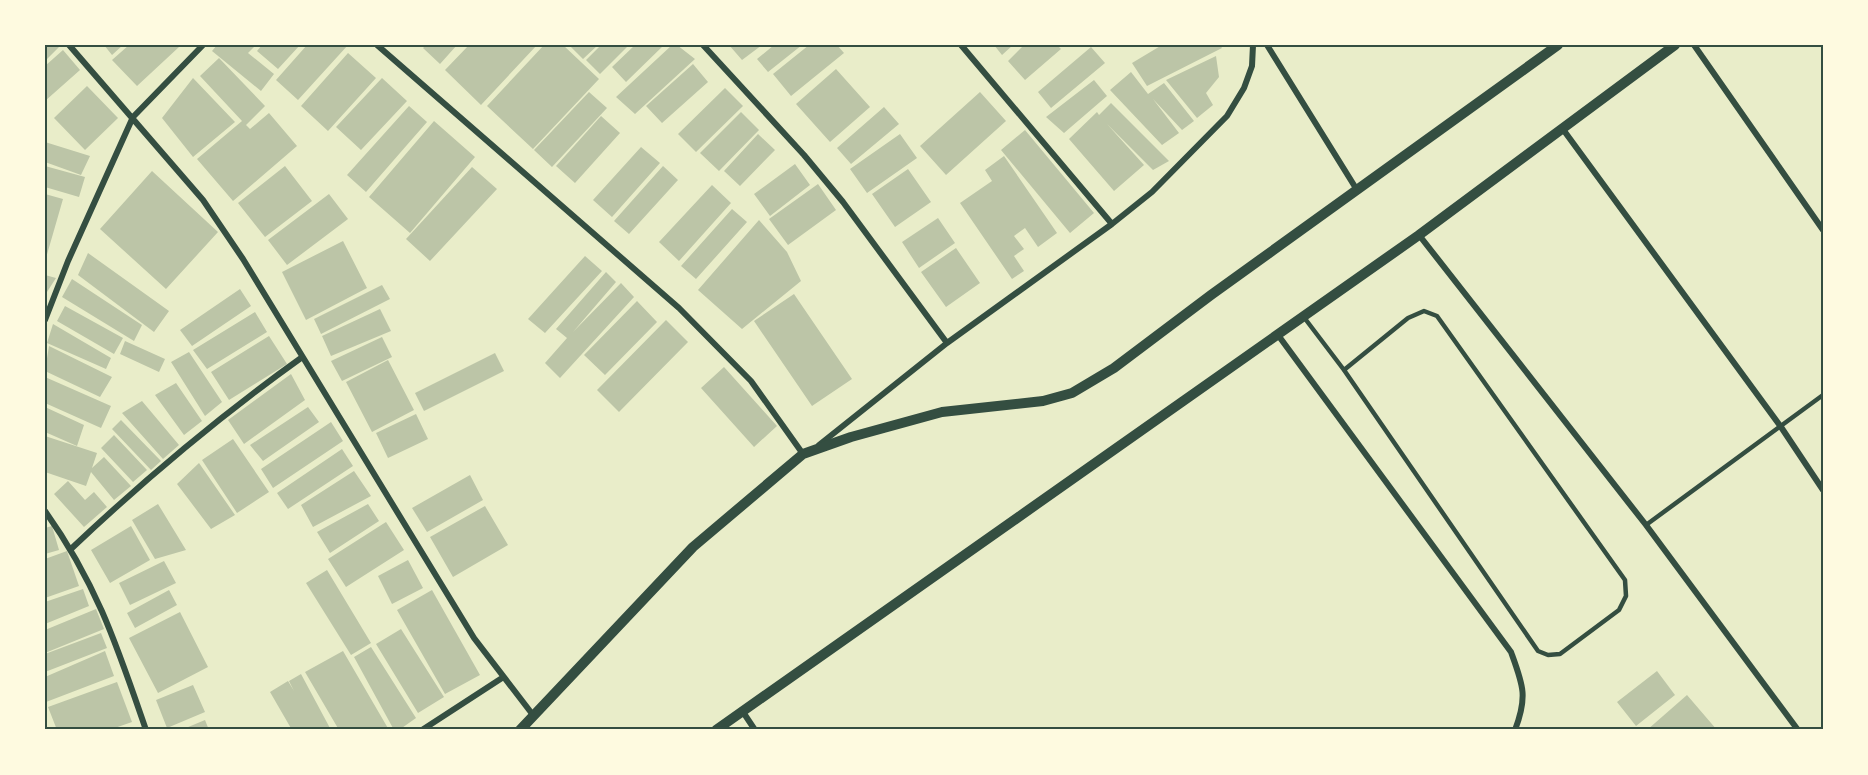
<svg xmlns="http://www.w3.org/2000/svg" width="1868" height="775" viewBox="0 0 1868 775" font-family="Poppins,sans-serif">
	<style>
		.building { fill: #bcc5a7 }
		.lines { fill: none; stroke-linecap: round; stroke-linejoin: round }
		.service { stroke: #344e41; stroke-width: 4.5 }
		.minor { stroke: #344e41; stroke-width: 6 }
		.tertiary { stroke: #344e41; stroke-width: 10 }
		.neatline { fill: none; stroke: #344e41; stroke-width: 2 }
	</style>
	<rect width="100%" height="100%" fill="#e9edc9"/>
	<path class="building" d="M45,45L59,47L45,61Z
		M104,45H123L112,55Z
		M129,45H177L179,47L137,86L112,60Z
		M217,45H256L248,53L274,74L261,91L212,51Z
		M262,45H300L278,69L257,51Z
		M307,45H348L298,100L276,80Z
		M426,45H457L440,64L423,48Z
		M469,45H537L481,105L445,70Z
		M544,45H563L599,79L533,149L487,106Z
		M569,45H598L583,59Z
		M601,45H629L600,74L586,60Z
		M635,45H664L626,82L612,67Z
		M672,45H677L695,59L635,114L616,97Z
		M729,45H762L742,60Z
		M774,45H802L768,72L757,59Z
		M809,45H837L844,53L791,96L773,74Z
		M994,45H1013L1002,55Z
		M1024,45H1057L1061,49L1025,80L1008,61Z
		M1162,45H1220L1222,48L1147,86L1132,63Z
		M1091,47L1105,63L1051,108L1038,92Z
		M63,50L80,70L45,101V66Z
		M348,53L376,78L328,131L301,106Z
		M1216,56L1219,77L1206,93L1213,105L1197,118L1166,80Z
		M219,58L265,106L246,125L250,129L269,113L297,146L233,201L197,159L242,121L200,76Z
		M693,64L708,82L662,123L646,106Z
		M836,69L870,107L830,142L796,104Z
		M1131,72L1148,94L1164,83L1194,121L1182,130L1153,99L1179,133L1162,145L1110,90Z
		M193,78L235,122L193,157L162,118Z
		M382,78L407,101L361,150L336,127Z
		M1094,80L1107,96L1064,133L1046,117Z
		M87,86L118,118L85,150L54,118Z
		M725,88L743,106L696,152L678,134Z
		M589,92L607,108L552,167L534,150Z
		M980,92L1006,121L946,175L920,146Z
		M1111,103L1169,161L1153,170L1107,124L1144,165L1114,191L1069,139L1097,112L1099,115Z
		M409,106L427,122L366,192L347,175Z
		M884,107L899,124L851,164L837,148Z
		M741,112L759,130L719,171L700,153Z
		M601,116L620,133L575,183L556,166Z
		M434,121L475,157L410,233L369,197Z
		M1025,130L1094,213L1070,233L1001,150Z
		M758,134L775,150L740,186L724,171Z
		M900,134L917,158L867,193L850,169Z
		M45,142L90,156L81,175L45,162Z
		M641,147L660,163L612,217L593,200Z
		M1004,156L1057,233L1038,247L1025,228L1014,236L1024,249L1014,256L1024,271L1012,279L960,203L992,181L985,170Z
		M795,164L810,185L770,216L754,194Z
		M45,166L85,177L79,197L45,187Z
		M285,166L312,201L265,237L238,203Z
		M663,166L678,180L629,234L614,221Z
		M472,167L497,189L430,261L406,239Z
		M908,169L931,202L895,227L872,194Z
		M152,171L218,232L166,289L100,229Z
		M818,184L836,210L788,245L769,219Z
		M712,185L731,203L679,261L659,242Z
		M45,194L63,199L46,258H45Z
		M329,194L348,219L287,265L268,240Z
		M732,209L747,222L696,279L681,266Z
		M938,218L955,243L919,268L902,242Z
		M759,220L787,252L801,281L742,329L698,290Z
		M343,241L367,288L306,320L282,272Z
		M956,248L980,283L946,307L921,272Z
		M88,253L169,311L154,332L78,275Z
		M585,256L602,271L545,333L528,319Z
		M606,272L616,282L573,332L621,283L634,297L560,378L545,363L567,338L556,329Z
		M45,275L56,278L47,292H45Z
		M72,279L142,325L134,341L62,297Z
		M382,285L390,299L321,334L314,319Z
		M240,289L251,306L192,346L180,330Z
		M794,294L852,379L812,406L754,321Z
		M637,301L657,322L605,375L584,355Z
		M65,306L123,338L114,354L57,321Z
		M380,309L391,331L331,356L322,336Z
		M255,312L267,332L207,369L193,350Z
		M666,320L688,342L619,412L597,390Z
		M53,324L111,358L106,369L47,343Z
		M269,336L287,364L229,400L211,372Z
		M382,337L392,357L342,381L331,361Z
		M125,341L165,359L159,372L120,354Z
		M49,346L112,377L100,397L45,371Z
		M189,352L222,402L205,416L171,362Z
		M495,353L504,371L424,411L415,393Z
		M388,360L414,410L372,432L346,382Z
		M724,367L777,426L754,447L701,388Z
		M291,374L305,400L244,444L228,420Z
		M45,377L111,406L101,428L45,403Z
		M176,383L202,421L184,435L155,395Z
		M142,401L179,445L163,459L122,413Z
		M45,407L84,425L77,446L45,432Z
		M308,407L319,422L263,461L250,445Z
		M416,414L428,439L388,458L376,433Z
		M121,420L161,461L151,470L112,429Z
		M331,422L343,441L273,488L261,469Z
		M114,435L147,470L133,482L101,448Z
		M45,436L97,453L92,468L104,457L131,486L114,500L91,472L86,486L45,472Z
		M233,439L269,492L237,513L202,460Z
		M342,449L353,466L288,509L277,493Z
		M199,463L235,515L211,529L177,484Z
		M354,471L371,496L313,527L301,505Z
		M470,475L483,500L427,532L412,508Z
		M68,481L85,500L94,492L107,507L84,527L54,494Z
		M158,504L186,550L155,559L132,520Z
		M368,504L379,521L330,553L317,532Z
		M485,506L508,545L453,577L430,537Z
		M386,522L404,550L346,587L328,559Z
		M52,526L59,550L45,554V528Z
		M131,526L150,560L110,583L91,550Z
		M67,551L79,586L45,598V559Z
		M408,560L423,588L392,604L378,576Z
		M164,561L176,583L130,605L119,583Z
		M327,570L371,643L351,655L306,583Z
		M83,589L89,606L45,624V602Z
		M169,590L177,605L135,628L127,613Z
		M432,590L480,675L445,694L397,610Z
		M96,609L104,629L45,653V630Z
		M180,612L208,667L158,693L129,638Z
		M401,629L444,697L418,713L376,644Z
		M101,633L107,648L45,672V654Z
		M371,647L416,718L399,730H394L354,657Z
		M105,651L114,676L46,702L45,677Z
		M343,651L389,730H339L305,672Z
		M1657,671L1675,695L1636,726L1617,702Z
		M301,674L331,730H292L270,692L288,681L294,691L289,681Z
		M117,682L132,722L109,730H57L48,707Z
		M193,685L205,712L167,728L156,700Z
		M1687,695L1717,730H1647Z
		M205,720L209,730H181Z"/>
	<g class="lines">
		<path class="service" d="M1303,316L1344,370L1538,651L1548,655L1560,654L1619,610L1626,596L1625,580L1437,316L1424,311L1408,318L1344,370
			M1646,525L1823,395"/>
		<path class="minor" d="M69,45L203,200L243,259L474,638L533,715
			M377,45L679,308L751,381L803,454
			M703,45L804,155L843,202L947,343
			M961,45L1112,224
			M1267,45L1357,190
			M1694,45L1823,230
			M1562,128L1781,427L1823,490
			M1419,235L1646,525L1798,730
			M45,320L68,261L133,117L203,45
			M1278,335L1511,652C1523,685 1528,696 1515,730
			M819,445L947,343L1112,224L1152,192L1227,116L1244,88L1252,66L1253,45
			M45,511C97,584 117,646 146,730
			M72,548C145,479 220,416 301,358
			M743,712L755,730
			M422,730L502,678"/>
		<path class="tertiary" d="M520,730L693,547L803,454L851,437L942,412L1043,401L1072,393L1114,368L1211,295L1558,45
			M716,730L1419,235L1675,45"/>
	</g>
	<rect width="1868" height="775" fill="none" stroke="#fefae0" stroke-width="93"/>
	<rect x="46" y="46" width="1776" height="682" class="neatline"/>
</svg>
